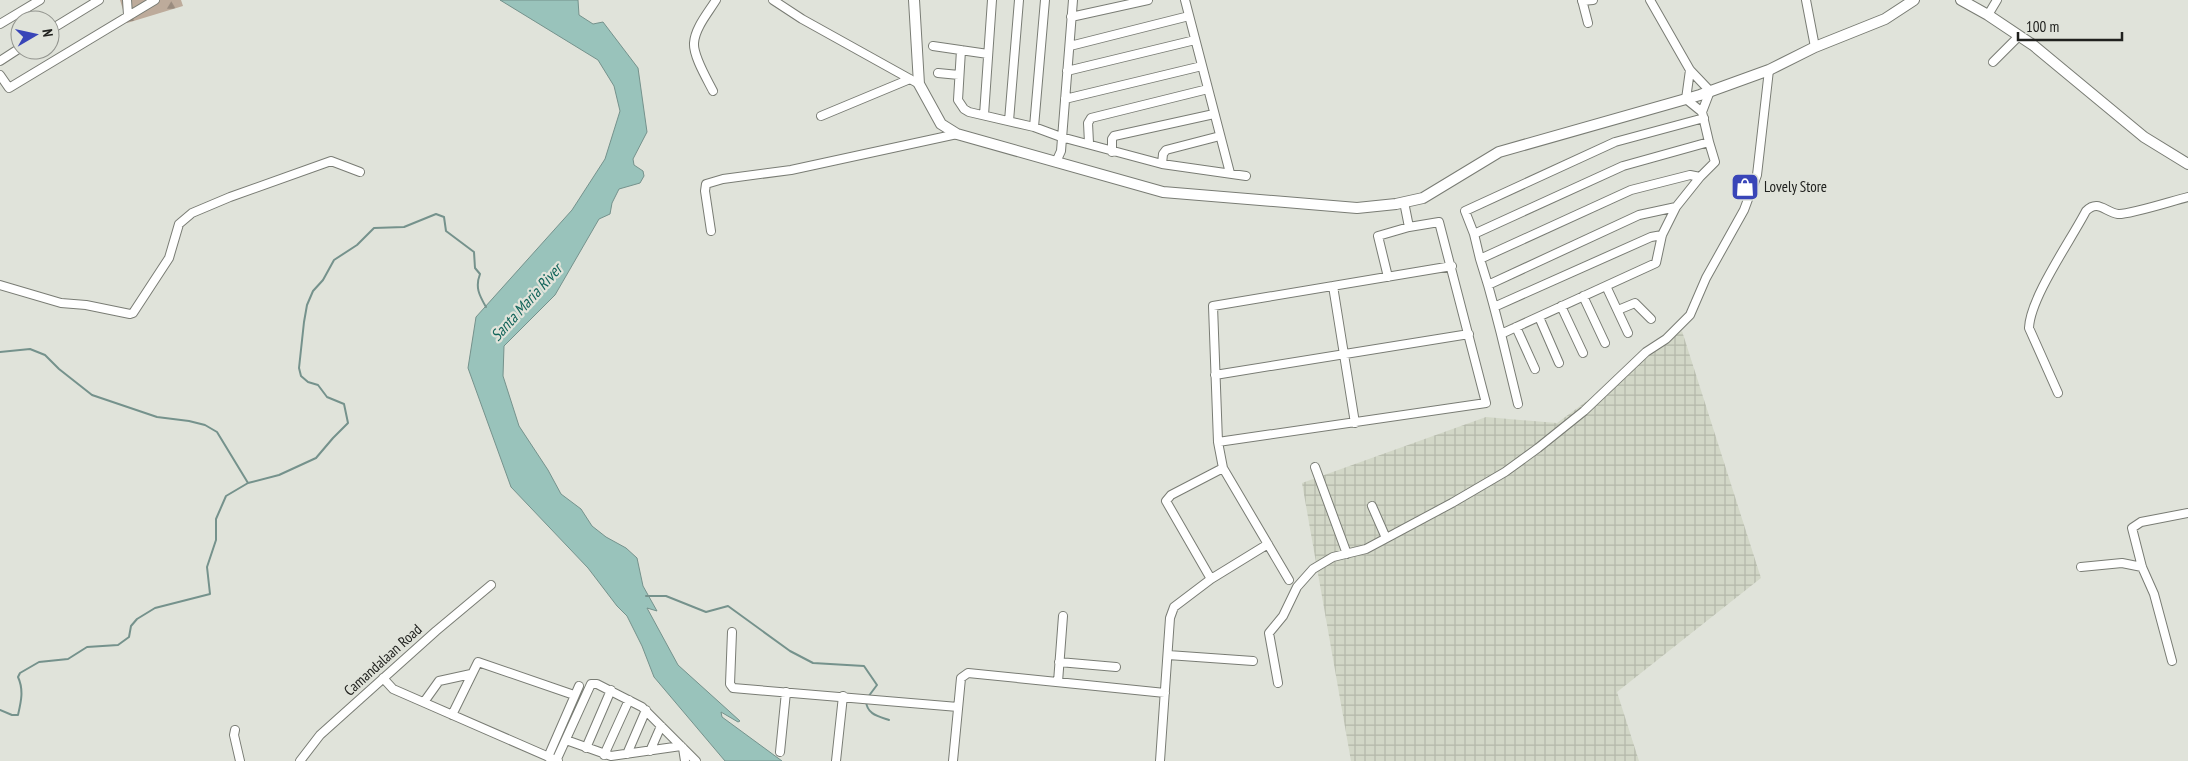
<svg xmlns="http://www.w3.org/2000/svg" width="2188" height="761" viewBox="0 0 2188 761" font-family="'PT Sans Narrow',sans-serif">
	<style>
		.industrial { fill: url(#industrial-grid) }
		.forest { fill: url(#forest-firs) }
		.water { fill: #99c3bb; stroke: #75928c }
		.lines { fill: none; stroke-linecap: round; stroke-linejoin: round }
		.stream { stroke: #75928c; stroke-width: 2 }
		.street-casing { stroke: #797c74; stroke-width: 10 }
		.secondary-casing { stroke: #797c74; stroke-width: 12 }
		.street { stroke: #fff; stroke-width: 8 }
		.secondary { stroke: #fff; stroke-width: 10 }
		.labels { text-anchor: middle; stroke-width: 4.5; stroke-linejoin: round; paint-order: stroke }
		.poi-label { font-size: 15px; fill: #20211e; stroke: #e0e3da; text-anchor: start }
		.street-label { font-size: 15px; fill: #20211e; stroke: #e0e3da }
		.water-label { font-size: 16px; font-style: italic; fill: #12645a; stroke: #e0e3da }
	</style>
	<defs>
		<pattern id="industrial-grid" width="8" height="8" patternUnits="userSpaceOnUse" patternTransform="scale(1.25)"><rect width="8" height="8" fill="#d2d7c7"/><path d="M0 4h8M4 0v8" fill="none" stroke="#b4b8aa"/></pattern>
		<pattern id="forest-firs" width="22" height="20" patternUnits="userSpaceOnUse" patternTransform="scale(1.25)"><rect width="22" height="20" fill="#bdab9b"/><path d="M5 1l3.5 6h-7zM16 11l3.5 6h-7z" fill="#998b7e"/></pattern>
	</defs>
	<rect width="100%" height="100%" fill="#e0e3da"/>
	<path class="industrial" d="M1682,331L1761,578L1617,692L1639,761H1351L1302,483L1486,417L1557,423Z"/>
	<path class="forest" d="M120,0H181L183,6L127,23Z"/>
	<path class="water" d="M500,0H578L579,15L593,24L603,22L638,68L647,132L633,159L634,165L643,171L644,176L640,183L619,189L612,203L610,214L599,219L555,295L504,346L503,376L519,426L548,470L561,494L581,509L592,526L606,537L626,548L637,558L643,586L657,611L647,608L678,665L740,721L738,722L721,712L722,717L782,761H725L654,677L642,646L627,616L617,606L588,568L511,487L468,368L476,317L572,210L605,159L620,111L614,86L598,60Z"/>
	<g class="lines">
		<path class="stream" d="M0,352L30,349L45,355L59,369L92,395L157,417L189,421L205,425L217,432L248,483
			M646,596H666L706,612L728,606L790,651L813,663L864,666L877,685L868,697
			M866,701C867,714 877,716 889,720
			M0,710L12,715H18C21,702 24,690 18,677L20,673L39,662L68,659L87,647L118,645L129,637L131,626L137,619L155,608L210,594L207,567L216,540V519L226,496L248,483L279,475L316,458L333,438L348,423L344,404L327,397L318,385L308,382L301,376L299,368L304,322L307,305L313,291L323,280L334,260L357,245L374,228L404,227L436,214L444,217L446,231L474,252L475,268L480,274C475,287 479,295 486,307"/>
		<defs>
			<path id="street" d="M127,0L128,15
				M773,0L802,19L919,84
				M1185,0L1230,173
				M1582,0L1588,23
				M1650,0L1690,70L1710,91L1702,112
				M1806,0L1815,47
				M1582,1L1593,0
				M1988,15L1997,0
				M1071,17L1148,0
				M0,24L40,0
				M50,30L99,0
				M933,46L988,54
				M1070,46L1189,16
				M961,50L958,100L964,109L969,112L1034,127L1061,137L1162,164L1246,176
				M0,61L20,48
				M1993,62L2019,36
				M1690,70L1686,99L1702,112L1709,142
				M1067,71L1195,40
				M938,73L959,75
				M0,75L9,88L155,0
				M713,91C707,79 693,56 694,43C695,28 708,13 716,0
				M1065,99L1202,66
				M984,115L992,0
				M821,116L910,79
				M1009,121L1019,0
				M1034,127L1045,0
				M1089,143L1088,123L1091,118L1208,89
				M1112,152V139L1114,136L1214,114
				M1056,162L1061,151L1073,0
				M1162,164L1163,154L1166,150L1220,136
				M1404,202L1409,227
				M1676,207L1700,177
				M711,231L705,191L706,184L723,179L791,170L957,134
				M1474,234L1480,259
				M1662,235L1651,237L1494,307L1501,334L1656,263L1662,235L1676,207L1639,215L1488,285L1480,259L1631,190L1690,175L1700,177L1715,162L1709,142L1623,166L1474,234L1465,211L1615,142L1704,118
				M1388,277L1378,236L1409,227L1439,222L1486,403L1218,442L1213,306L1452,266
				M0,285L61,303L86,305L130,314L133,313L169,258L179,224L192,213L230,197L331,161L360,172
				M1488,285L1494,307
				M1333,286L1355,423
				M1606,286L1628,333
				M1583,296L1605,343
				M1561,306L1583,353
				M1618,310L1635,303L1651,319
				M1539,317L1559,363
				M1516,327L1535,369
				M1501,334L1518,404
				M1215,375L1469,334
				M2058,393L2029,328C2030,298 2071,240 2086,211C2098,199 2105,212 2118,214C2129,215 2175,200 2188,197
				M1218,442L1223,468L1289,580
				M1315,467L1347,554
				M1372,506L1386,538
				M2081,567L2122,563L2142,567
				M1211,579L1166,501L1171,495L1223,468
				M732,632L730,684L733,688L958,707
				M1168,655L1253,661
				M2172,661L2154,594L2142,567L2132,528L2141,522L2188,513
				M1059,662L1116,667
				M383,678L393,689L558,761
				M1058,682L1063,616
				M1278,683L1269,633L1283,616L1297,587L1313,569L1333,557L1366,549L1452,503L1505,472L1538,448L1584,411L1646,352L1666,339L1690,315L1706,278L1744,210L1757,175L1769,70
				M424,702L439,681L471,674
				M452,715L478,662L574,695
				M235,730L234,735L240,761
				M566,740L611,756L681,746
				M586,748L611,690
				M683,748L685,761
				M650,751L661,726
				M780,752L786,692
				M627,754L646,710
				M604,755L629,700
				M548,757L579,686
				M300,761L320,735L436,631L491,585
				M556,761L591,684H597L642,707L696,761
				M836,761L843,696
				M953,761L961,678L968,673L1165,693
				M1160,761L1170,618L1174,607L1211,579L1268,544"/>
			<path id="secondary" d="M914,0L919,84L941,124L957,134L1163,192L1357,208L1396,204L1423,198L1499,152L1700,95L1769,70L1815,47L1885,19L1914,0
				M1961,0L1988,15L2033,45L2144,137L2188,164"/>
		</defs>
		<use href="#street" class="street-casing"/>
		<use href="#secondary" class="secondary-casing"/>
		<use href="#street" class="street"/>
		<use href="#secondary" class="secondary"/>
	</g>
	<defs>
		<symbol id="shop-square" viewBox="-11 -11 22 22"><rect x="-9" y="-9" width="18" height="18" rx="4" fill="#3945b8" stroke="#e0e3da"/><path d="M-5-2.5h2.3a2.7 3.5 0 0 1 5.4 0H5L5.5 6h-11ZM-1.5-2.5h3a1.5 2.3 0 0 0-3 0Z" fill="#fff"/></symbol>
	</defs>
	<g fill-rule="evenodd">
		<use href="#shop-square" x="1729" y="171" width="32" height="32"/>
	</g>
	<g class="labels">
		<g class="poi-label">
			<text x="1764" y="192">Lovely Store</text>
		</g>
		<g class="street-label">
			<text transform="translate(383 660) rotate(-42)" y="5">Camandalaan Road</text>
		</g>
		<g class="water-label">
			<text transform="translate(526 302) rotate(-48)" y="6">Santa Maria River</text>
		</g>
	</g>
	<g transform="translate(35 35) rotate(81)"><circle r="24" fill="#e0e3da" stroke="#93958f"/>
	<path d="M0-4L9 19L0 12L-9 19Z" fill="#3945b8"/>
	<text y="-8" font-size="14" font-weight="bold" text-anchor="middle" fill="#20211e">N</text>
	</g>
	<path d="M2018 32v8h104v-8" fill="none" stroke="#20211e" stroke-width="2.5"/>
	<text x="2026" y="32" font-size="15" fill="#20211e" stroke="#e0e3da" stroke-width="4" paint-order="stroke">100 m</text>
</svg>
